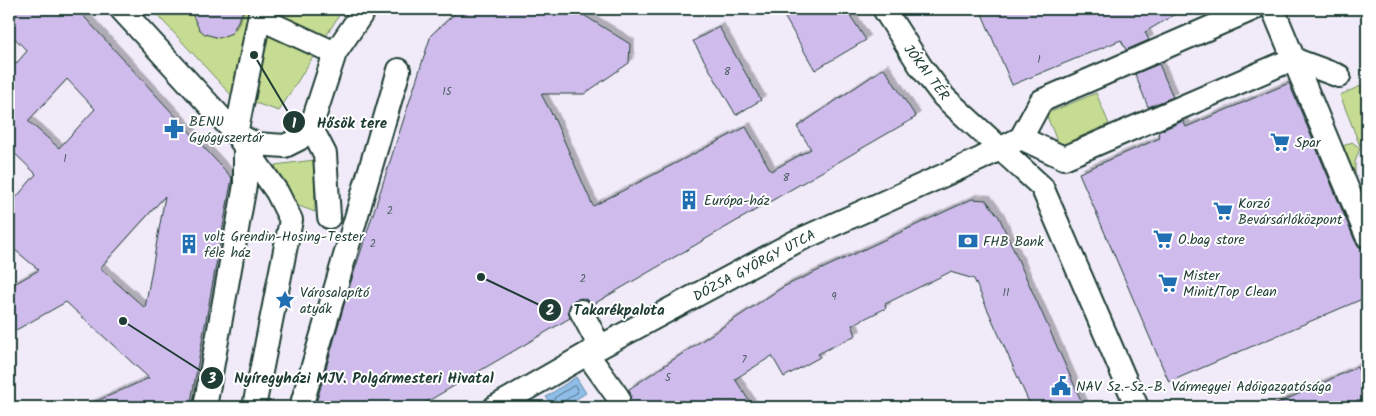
<svg xmlns="http://www.w3.org/2000/svg" width="1376" height="416" viewBox="0 0 1376 416" font-family="Kalam,sans-serif">
	<style>
		.green { fill: #c5dc92; stroke: #728c63 }
		.water { fill: #8fbee9; stroke: #628aa1 }
		.lines { fill: none; stroke-linecap: round; stroke-linejoin: round }
		.shore { stroke: #4c717c; stroke-width: 1 }
		.building { fill: #cfbcec; stroke: #1f3d34; fill-rule: evenodd; filter: url(#shadow) }
		.street-casing { stroke: #1f3d34; stroke-width: 26 }
		.street { stroke: #fff; stroke-width: 22 }
		.labels { text-anchor: middle; stroke-width: 4; stroke-linejoin: round; paint-order: stroke }
		.number-label { font-size: 11px; fill: #4b5d62 }
		.street-label { font-size: 14px; fill: #1f3d34; stroke: #fff }
		.poi-label { font-size: 14px; fill: #1f3d34; stroke: #fff; text-anchor: start }
		.leader { fill: none; stroke: #1f3d34; stroke-width: 2 }
		.callout-dot { fill: #1f3d34; stroke: #fff; stroke-width: 2 }
		.mark-label { font-size: 15px; text-anchor: middle; font-weight: bold; fill: #fff }
		.callout-label { font-size: 15px; text-anchor: middle; font-weight: bold; fill: #1f3d34; stroke: #fff; stroke-width: 4; stroke-linejoin: round; paint-order: stroke }
	</style>
	<defs>
		<filter id="shadow"><feDropShadow dx="4.5" dy="-4.5" stdDeviation="0" flood-color="#0004"/></filter>
	</defs>
	<rect width="100%" height="100%" fill="#f1ebf9"/>
	<filter id="ink" filterUnits="userSpaceOnUse"><feTurbulence type="fractalNoise" baseFrequency=".02" numOctaves="2"/><feDisplacementMap in="SourceGraphic" scale="10" xChannelSelector="R" yChannelSelector="G"/><feConvolveMatrix kernelMatrix="1 2 1 2 8 2 1 2 1" color-interpolation-filters="sRGB"/></filter>
	<g filter="url(#ink)">
		<path class="green" d="M152,9H343L279,111L231,95Z
			M1363,85L1367,88V129L1360,146L1340,95Z
			M1096,93L1109,124L1059,146L1046,114Z
			M1352,142L1360,148L1355,162V187L1339,148Z
			M314,160L315,212L288,202L275,165Z"/>
		<path class="water" d="M576,377L586,393L564,407H553L546,397Z"/>
		<g class="lines">
			<path class="shore" d="M557,407L554,398L575,385L578,392L564,401L562,407"/>
		</g>
		<path class="building" d="M9,9H77L232,178L190,407H84L149,378L66,302L9,334V287L39,270L9,245V206L36,174L9,148V72L27,51L9,32ZM67,79L95,109L59,148L28,121ZM165,196L145,308L100,268Z
			M190,9H244L232,33L219,38L205,34L199,29Z
			M460,9H574L630,44L629,63L584,94H541L554,118L593,206L746,127L771,171L811,149L797,127L884,68L916,117L592,305L582,298L574,300L568,310L570,318L418,407H315L348,291L431,35Z
			M780,9H846L866,40L815,70Z
			M980,9H1184L1145,32L1149,40L1126,50L1121,40L1012,85Z
			M719,27L761,100L736,115L693,41Z
			M1159,64L1173,97L1148,107L1135,74Z
			M1289,83L1355,241L1359,247L1367,249V297L1169,382L1079,173L1160,138L1158,132L1183,121L1186,127Z
			M972,199L986,200L999,217L1084,407H1031L974,279L950,272L885,304L886,308L852,325L856,335L818,354L820,357L784,377L772,356L735,379L753,407H626L631,396L629,389L783,287Z
			M1357,367L1367,389V407H1270Z"/>
		<g class="lines">
			<defs>
				<path id="street" d="M121,9L236,134L256,144L285,146L299,139L311,127L335,53L365,9
					M884,9L921,67L944,97L1042,187L1137,407
					M1273,9L1367,236
					M259,18L335,53
					M311,127L325,154L329,217
					M1021,138L1064,158L1293,59L1339,76
					M1021,138L1041,101L1253,9
					M581,311L600,347
					M587,354L618,397
					M205,407L245,185V146
					M254,407L291,220L277,192L236,134L261,9
					M301,407L399,70
					M495,407L587,354L795,242L980,159L1021,138"/>
			</defs>
			<use href="#street" class="street-casing"/>
			<use href="#street" class="street"/>
		</g>
	</g>
	<defs>
		<symbol id="pharmacy-bare" viewBox="-9 -9 18 18"><path d="M-2-6h4v4h4v4h-4v4h-4v-4h-4v-4h4Z" fill="#1f6fb2" stroke="#fff" stroke-width="2.5" paint-order="stroke"/></symbol>
		<symbol id="supermarket-bare" viewBox="-9 -9 18 18"><path d="M-6-5.5h2.5l.6 2H6L4.5 2H-2.5L-4.4-4H-6ZM-1.5 3.2a1.3 1.3 0 1 0 .1 0ZM3 3.2a1.3 1.3 0 1 0 .1 0Z" fill="#1f6fb2" stroke="#fff" stroke-width="2.5" paint-order="stroke"/></symbol>
		<symbol id="building-bare" viewBox="-9 -9 18 18"><path d="M-4-6H4V6H1V3H-1V6H-4ZM-2.5-4.3h1.7v1.8h-1.7ZM.8-4.3h1.7v1.8H.8ZM-2.5-1h1.7V.8h-1.7ZM.8-1h1.7V.8H.8Z" fill="#1f6fb2" stroke="#fff" stroke-width="2.5" paint-order="stroke"/></symbol>
		<symbol id="bank-bare" viewBox="-9 -9 18 18"><path d="M-6-4H6V4H-6ZM0-2.3a2.3 2.3 0 1 0 0 4.6a2.3 2.3 0 1 0 0-4.6Z" fill="#1f6fb2" stroke="#fff" stroke-width="2.5" paint-order="stroke"/></symbol>
		<symbol id="sight-bare" viewBox="-9 -9 18 18"><path d="M0-6L1.8-2.2L6-1.7L2.9 1.2L3.7 5.4L0 3.3L-3.7 5.4L-2.9 1.2L-6-1.7L-1.8-2.2Z" fill="#1f6fb2" stroke="#fff" stroke-width="2.5" paint-order="stroke"/></symbol>
		<symbol id="civic-bare" viewBox="-9 -9 18 18"><path d="M-.6-6.5H3V-4.5H.6V-3L4-1V1h2V6H-6V1h2V-1L-.6-3ZM-1.2 2.5V6h2.4V2.5Z" fill="#1f6fb2" stroke="#fff" stroke-width="2.5" paint-order="stroke"/></symbol>
	</defs>
	<g fill-rule="evenodd">
		<use href="#pharmacy-bare" x="160" y="115" width="28" height="28"/>
		<use href="#supermarket-bare" x="1266" y="128" width="28" height="28"/>
		<use href="#building-bare" x="675" y="186" width="28" height="28"/>
		<use href="#supermarket-bare" x="1209" y="197" width="28" height="28"/>
		<use href="#supermarket-bare" x="1149" y="225" width="28" height="28"/>
		<use href="#bank-bare" x="954" y="227" width="28" height="28"/>
		<use href="#building-bare" x="175" y="230" width="28" height="28"/>
		<use href="#supermarket-bare" x="1154" y="269" width="28" height="28"/>
		<use href="#sight-bare" x="271" y="286" width="28" height="28"/>
		<use href="#civic-bare" x="1047" y="372" width="28" height="28"/>
	</g>
	<g class="labels">
		<g class="number-label">
			<text x="1039" y="63">1</text>
			<text x="727" y="75">8</text>
			<text x="447" y="95">15</text>
			<text x="65" y="162">1</text>
			<text x="786" y="181">8</text>
			<text x="390" y="214">2</text>
			<text x="373" y="247">2</text>
			<text x="583" y="282">2</text>
			<text x="1006" y="296">11</text>
			<text x="834" y="300">9</text>
			<text x="744" y="363">7</text>
			<text x="668" y="381">5</text>
		</g>
		<g class="street-label">
			<text transform="translate(927 72) rotate(53)" y="5">JÓKAI TÉR</text>
			<text transform="translate(754 265) rotate(-28)" y="5">DÓZSA GYÖRGY UTCA</text>
		</g>
		<g class="poi-label">
			<text x="189" y="126">BENU<tspan x="189" dy="16">Gyógyszertár</tspan></text>
			<text x="1295" y="147">Spar</text>
			<text x="704" y="205">Európa-ház</text>
			<text x="1238" y="208">Korzó<tspan x="1238" dy="16">Bevársárlóközpont</tspan></text>
			<text x="204" y="241">volt Grendin-Hosing-Tester<tspan x="204" dy="16">féle ház</tspan></text>
			<text x="1178" y="244">O.bag store</text>
			<text x="983" y="246">FHB Bank</text>
			<text x="1183" y="280">Mister<tspan x="1183" dy="16">Minit/Top Clean</tspan></text>
			<text x="300" y="297">Városalapító<tspan x="300" dy="16">atyák</tspan></text>
			<text x="1076" y="391">NAV Sz.-Sz.-B. Vármegyei Adóigazgatósága</text>
		</g>
	</g>
	<path class="leader" d="M254 55L294 122M481 277L550 310M123 321L212 378"/>
	<g class="callout-dot">
		<circle cx="254" cy="55" r="5"/>
		<circle cx="481" cy="277" r="5"/>
		<circle cx="123" cy="321" r="5"/>
		<circle cx="294" cy="122" r="12"/>
		<circle cx="550" cy="310" r="12"/>
		<circle cx="212" cy="378" r="12"/>
	</g>
	<g class="mark-label">
		<text x="294" y="128">1</text>
		<text x="550" y="315">2</text>
		<text x="212" y="383">3</text>
	</g>
	<g class="callout-label">
		<text x="352" y="128">Hősök tere</text>
		<text x="619" y="315">Takarékpalota</text>
		<text x="364" y="383">Nyíregyházi MJV. Polgármesteri Hivatal</text>
	</g>
	<rect width="1376" height="416" fill="none" stroke="#fff" stroke-width="30"/>
	<rect x="15" y="15" width="1346" height="386" fill="none" stroke="#1f3d34" stroke-width="2" filter="url(#ink)"/>
</svg>
